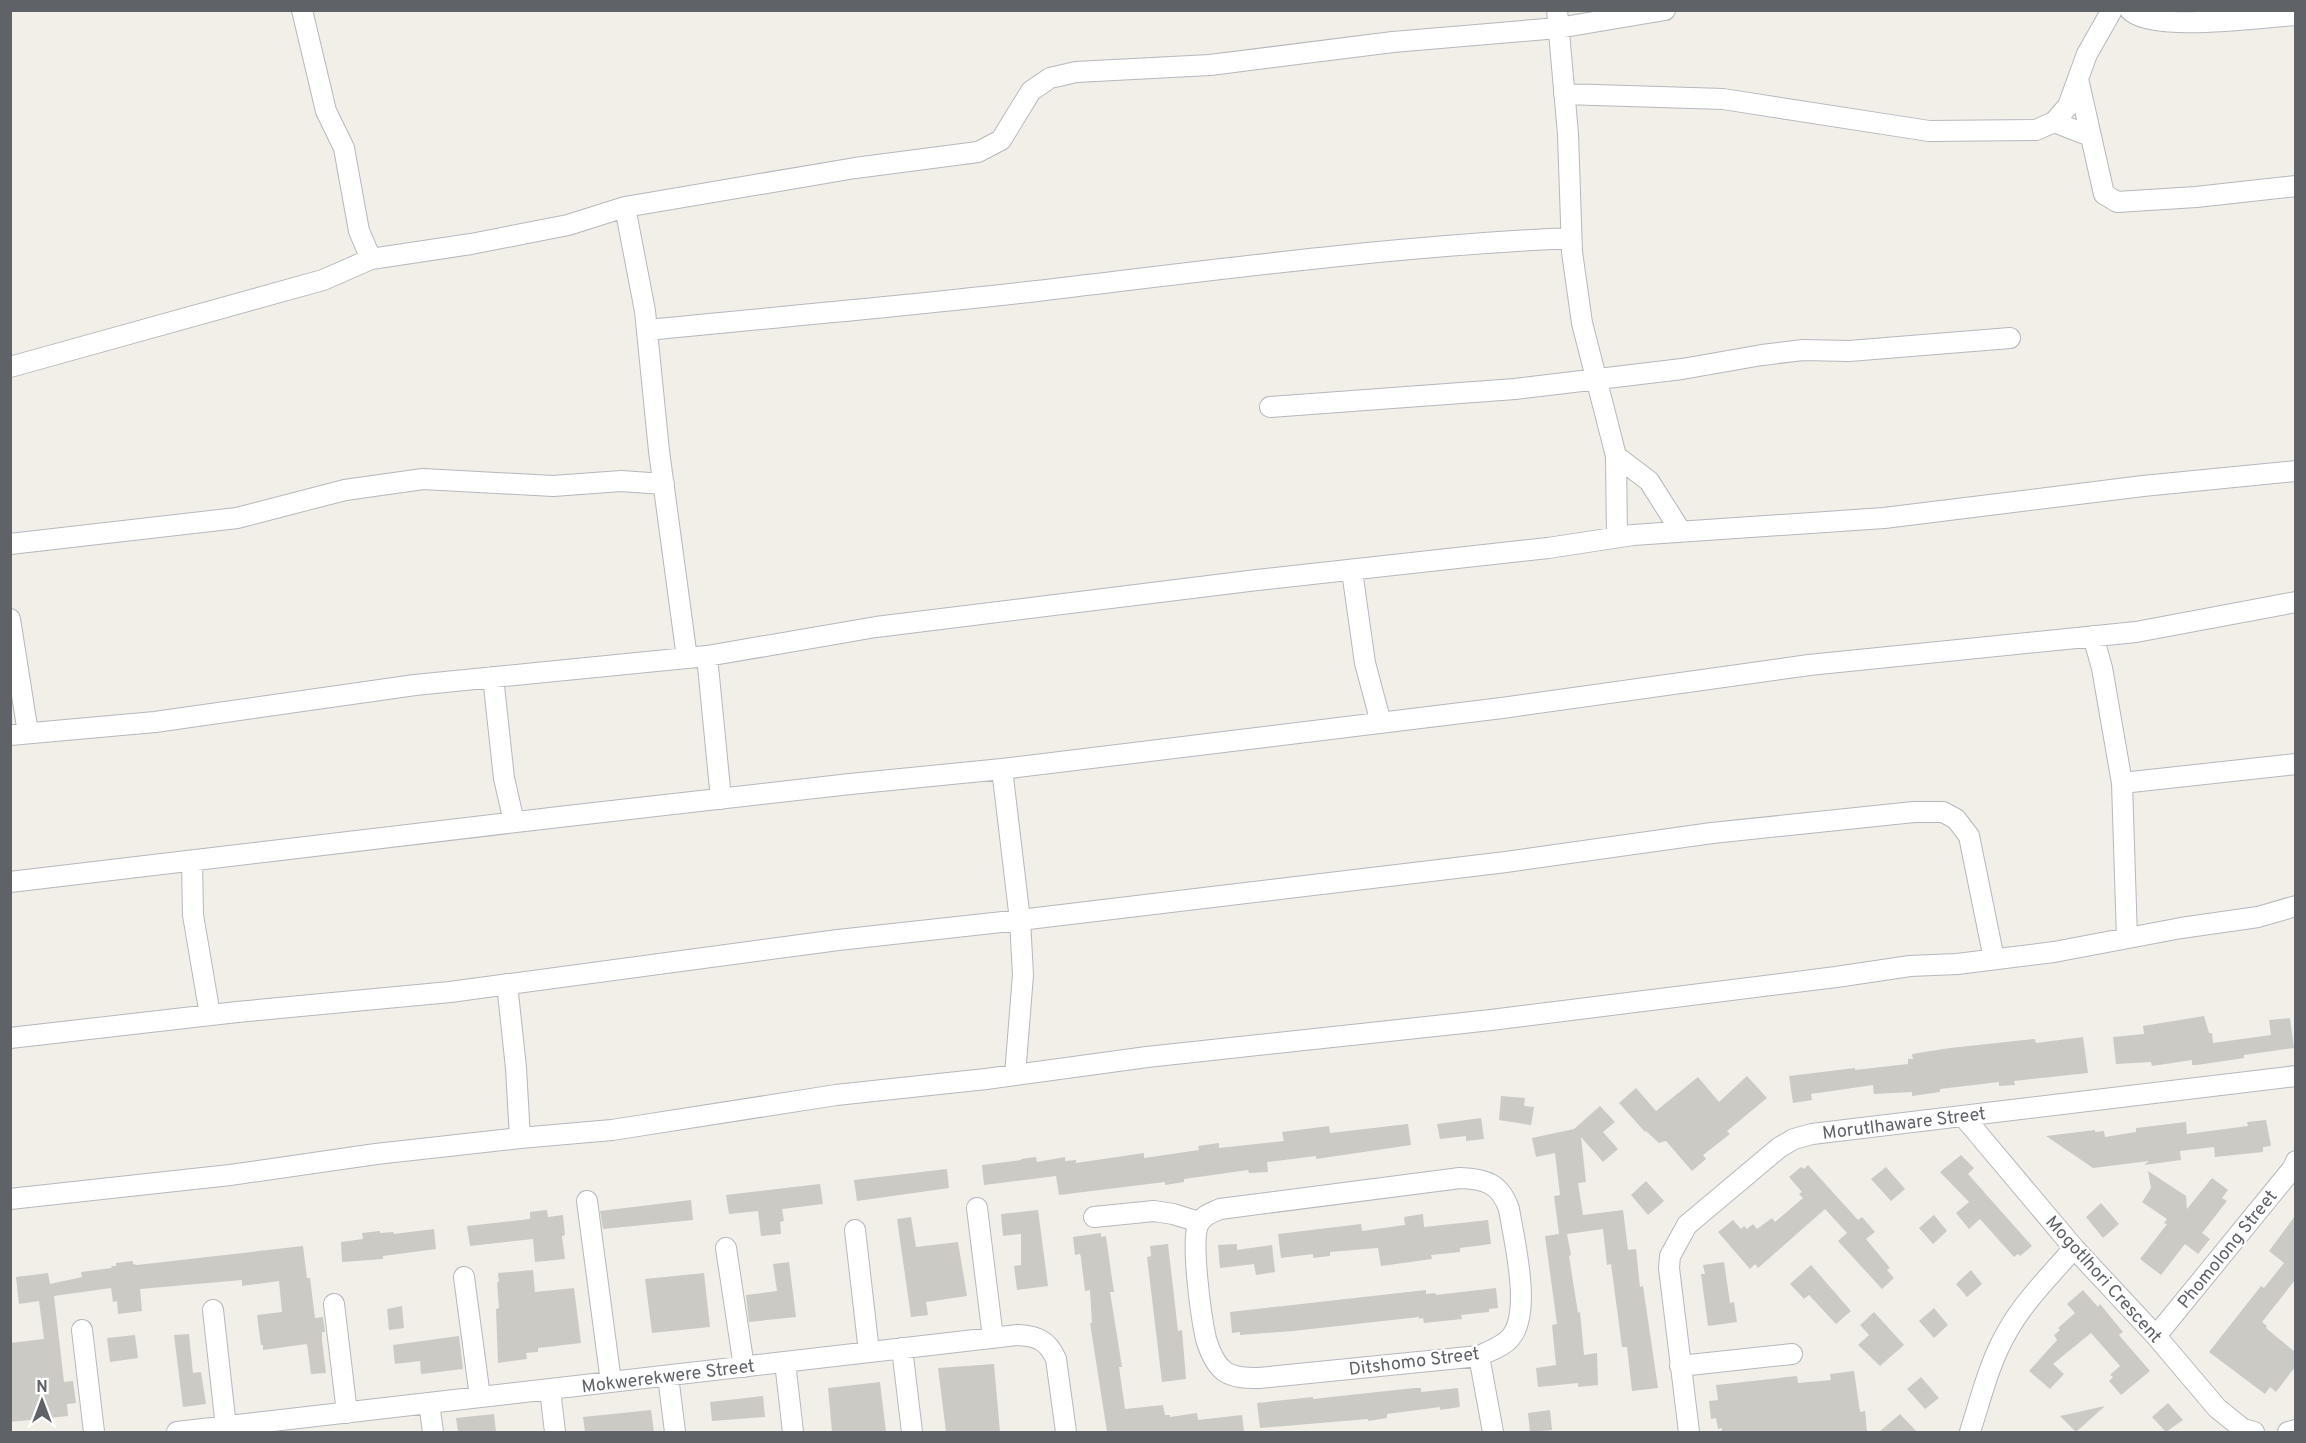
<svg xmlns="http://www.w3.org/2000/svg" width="2306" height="1443" viewBox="0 0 2306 1443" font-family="Overpass,sans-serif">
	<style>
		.building { fill: #cccac5 }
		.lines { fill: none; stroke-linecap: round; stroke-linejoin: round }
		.street-casing { stroke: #b5b8bc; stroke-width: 22 }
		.street { stroke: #fff; stroke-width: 20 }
		.labels { text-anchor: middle; stroke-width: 4.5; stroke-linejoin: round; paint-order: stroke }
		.street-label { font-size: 18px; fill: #5f6368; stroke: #fff }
	</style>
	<rect width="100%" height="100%" fill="#f1efe8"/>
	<path class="building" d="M2204,1016L2209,1033H2212L2213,1043L2271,1035L2269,1020L2290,1018L2294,1048L2244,1055V1058L2197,1065H2192V1060L2152,1066L2151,1062L2116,1064L2113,1037L2144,1034L2143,1026Z
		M2083,1037L2088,1073L2014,1081L2015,1085L1999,1086V1082L1940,1089V1092L1912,1096V1092L1874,1094L1873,1085L1811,1094L1812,1100L1793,1103L1789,1076L1855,1068V1070L1908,1064V1059H1913L1912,1054L1950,1048L2035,1039L2036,1043Z
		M1747,1076L1767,1098L1727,1131L1730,1134L1703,1155L1706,1159L1692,1171L1666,1141L1659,1143L1646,1131L1645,1132L1619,1103L1636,1088L1656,1111L1698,1077L1719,1102Z
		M1501,1096L1525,1098L1524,1106L1534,1107L1531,1125L1499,1120Z
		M1600,1106L1615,1122L1603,1132L1618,1149L1603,1162L1581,1137L1586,1182L1578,1183L1583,1215L1623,1210L1628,1250L1636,1249L1640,1287L1643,1286L1658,1388L1632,1391L1627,1347H1622L1611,1264L1607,1265L1603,1229L1567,1234L1571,1255L1569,1256L1578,1313L1580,1312L1584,1355L1597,1353L1598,1385L1578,1387V1383L1538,1387L1536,1368L1556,1365L1552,1325L1557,1324L1545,1236L1559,1234L1554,1196L1560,1195L1555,1153L1536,1157L1532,1138L1574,1129Z
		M1481,1118L1484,1139L1466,1141V1136L1440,1139L1437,1124Z
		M2266,1120L2271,1146L2263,1147V1152L2215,1157L2214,1147L2180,1151L2181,1160L2144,1165L2149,1161L2093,1168L2046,1136L2095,1130V1132L2104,1131L2105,1137L2136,1132V1128L2186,1122L2187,1134L2248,1126L2247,1122Z
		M1408,1124L1411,1145L1316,1159V1156L1267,1162L1268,1172L1249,1173L1248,1170L1184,1179V1182L1165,1185V1182L1059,1195L1056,1176L984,1185L982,1165L1021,1160V1159L1036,1157L1037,1162L1065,1157V1161L1076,1160V1163L1144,1153V1158L1199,1150L1198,1146L1219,1143V1148L1284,1141L1282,1132L1329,1126L1330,1133Z
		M1961,1155L1974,1168L1968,1174L2032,1246L2020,1256L2018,1254L2014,1257L1980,1219L1969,1229L1956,1213L1969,1202L1940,1172Z
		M1808,1165L1858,1220L1862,1217L1875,1232L1866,1239L1890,1268L1887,1270L1894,1278L1882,1289L1838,1241L1847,1233L1825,1209L1758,1268L1755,1264L1750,1269L1718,1232L1733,1220L1741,1229L1744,1226L1747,1229L1753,1224L1757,1229L1772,1218L1775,1222L1803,1198L1799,1194L1802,1192L1789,1177L1801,1167L1804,1169Z
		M1886,1167L1905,1189L1891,1201L1871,1179Z
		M947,1169L949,1188L857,1201L854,1180Z
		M2148,1171L2186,1196L2187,1209L2212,1178L2228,1190L2222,1198L2227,1201L2202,1233L2210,1239L2198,1254L2185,1244L2161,1275L2140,1259L2167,1224L2164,1223L2167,1219L2142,1202L2151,1188Z
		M1646,1181L1664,1201L1648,1215L1631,1195Z
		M820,1184L823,1204L782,1209L784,1221L780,1222L781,1234L761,1236L758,1211L729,1214L726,1195Z
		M691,1200L693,1220L603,1229L600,1211Z
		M2101,1203L2119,1224L2103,1238L2086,1217Z
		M547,1210L548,1217L563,1215L565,1235L562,1236L565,1259L535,1262L533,1239L470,1246L467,1226L530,1219V1212Z
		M1038,1210L1048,1286L1017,1290L1014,1266L1021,1265V1234L1003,1236L1001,1214Z
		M1423,1214L1424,1227L1488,1220L1491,1244L1460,1248V1252L1431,1255L1432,1259L1381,1266L1378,1248L1330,1252V1256L1313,1258V1254L1281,1258L1278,1234L1361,1224L1362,1231L1405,1225L1404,1217Z
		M1934,1215L1947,1231L1933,1244L1919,1228Z
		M2295,1216V1280L2262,1322L2267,1326L2266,1328L2295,1352V1367L2276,1392L2270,1387L2265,1394L2209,1352L2261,1286L2264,1288L2284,1263L2269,1251Z
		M911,1217L916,1247L958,1242L967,1296L926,1302L928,1315L911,1317L897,1219Z
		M434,1229L436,1249L383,1256V1259L342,1262L341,1242L363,1239L362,1233L380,1231V1233L393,1232L394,1234Z
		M1101,1233V1237L1106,1236L1111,1272L1114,1292H1110L1122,1367H1119L1125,1409L1163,1405L1165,1415H1170V1417L1197,1413L1198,1420L1242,1415L1244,1432H1107L1090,1323H1092L1090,1290L1085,1291L1081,1258L1080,1254L1075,1255L1073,1237Z
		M1168,1244L1178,1331L1182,1330L1186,1379L1162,1382L1147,1257L1151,1256L1150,1246Z
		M1237,1244V1250L1272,1245L1275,1272L1256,1275L1254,1264L1220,1268L1218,1245Z
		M303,1246L307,1278H310L315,1318L323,1317L325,1332H322V1340L326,1373L311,1374L307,1344L263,1350V1345H261L257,1315L282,1312L279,1281L242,1286V1280L140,1289L142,1311L118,1314L117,1301L113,1302L111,1288L54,1296L64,1382L73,1381L76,1403L67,1404L68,1416L10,1422V1343L44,1339L39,1301L19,1304L16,1277L48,1273L50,1284L82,1277L81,1272L112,1268L111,1266H116V1263L133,1261V1264L137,1265Z
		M789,1262L796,1317L749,1322L746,1295L777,1291L773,1264Z
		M1724,1262L1730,1303L1734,1302L1737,1322L1708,1326L1701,1274H1705L1703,1265Z
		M1811,1265L1851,1311L1836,1324L1809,1295L1804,1299L1790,1284Z
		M533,1270L535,1292L574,1288L581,1343L538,1348V1352L526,1353L527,1359L498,1363L496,1309L499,1308L497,1282H499L498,1273Z
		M1971,1270L1982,1284L1967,1297L1956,1284Z
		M704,1273L710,1327L652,1333L645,1279Z
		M1496,1288L1498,1308L1489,1309V1312L1461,1315L1462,1319L1424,1323L1423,1318L1419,1319V1317L1293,1331L1240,1335V1332L1232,1333L1230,1312L1426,1290V1294L1435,1293L1436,1295Z
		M2083,1290L2098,1307L2100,1304L2123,1332L2119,1335L2150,1371L2121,1395L2109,1381L2113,1377L2110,1375L2120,1366L2091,1333L2053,1364L2064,1374L2050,1389L2029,1371L2057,1340L2054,1335L2060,1330L2058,1328L2075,1313L2067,1304Z
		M402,1306L404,1328L389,1330L387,1309Z
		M1934,1308L1948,1325L1934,1338L1919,1321Z
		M1874,1312L1904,1345L1880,1366L1858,1345L1869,1335L1860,1325Z
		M189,1334L193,1373L201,1372L206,1404L183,1407L174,1335Z
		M135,1335L138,1358L110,1362L107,1338Z
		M459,1336L463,1369L421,1374L420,1361L395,1364L393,1345Z
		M994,1364L1000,1432H946L938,1368Z
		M1854,1371L1860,1412L1865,1411L1867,1432H1722V1428L1718,1429L1716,1418L1711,1419L1709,1401L1718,1400L1716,1385L1797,1376L1798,1383L1831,1380L1830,1374Z
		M1921,1377L1939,1398L1925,1409L1907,1389Z
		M880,1382L886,1432H832L828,1388Z
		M1414,1388H1421V1392L1458,1388L1460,1407L1440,1410V1407L1387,1414V1418L1368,1421V1419L1260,1428L1257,1403L1313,1397V1399Z
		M763,1396L765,1417L712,1421L710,1402Z
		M2168,1403L2183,1420L2166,1432L2152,1417Z
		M2105,1406L2076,1432L2060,1416Z
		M651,1410L654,1432H585L583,1417Z
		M1550,1410L1552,1430L1530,1432L1528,1413Z
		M494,1414L496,1432H458L456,1418Z
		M1900,1414L1917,1432H1879Z"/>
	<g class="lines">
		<defs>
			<path id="street" d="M302,10L326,111L344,148L359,231L371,259
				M1557,10L1568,134L1572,252L1582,323L1616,456L1617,537
				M2130,10C2150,33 2263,17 2296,15
				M2078,79L2104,194L2117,202L2196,197L2296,186
				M1564,94L1723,99L1929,131L2036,130L2054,122L2068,106L2087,54L2112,10
				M2054,122L2090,136
				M625,207L645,311L659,451L687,658
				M647,330C777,317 908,306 1037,291C1215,270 1393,246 1571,238
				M10,367L323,280L371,259L471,244L568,225L625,207L855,168L978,152L1001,140L1031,91L1050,78L1076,72L1210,65L1393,42L1558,28L1665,10
				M1270,407L1515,389L1682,369L1762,355L1803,350L1849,351L2010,338
				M1616,456L1649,481L1680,530
				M10,544L237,518L345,490L423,479L553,486L621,481L664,484
				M1352,571L1365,663L1381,723
				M10,619L28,733
				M2093,636L2102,668L2122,783L2127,938
				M707,656L721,799
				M493,677L504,778L514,822
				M10,735L155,722L415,685L707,656L876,627L1257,580L1548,548L1633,535L1884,518L2143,486L2296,471
				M1002,769L1020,920L1023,975L1015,1075
				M2122,783L2296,764
				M192,861L193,915L210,1015
				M10,882L559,817L850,784L1002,769L1502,708L1809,665L2136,632L2296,602
				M507,984L516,1068L520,1138
				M10,1038L237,1012L450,992L838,940L1020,920L1506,862L1712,833L1914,812H1943L1956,819L1969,836L1994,959
				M1963,1116L2074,1248L2156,1336L2217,1408L2243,1429L2254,1432
				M1460,1178C1485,1179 1500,1183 1509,1209C1514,1240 1532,1312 1511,1337C1504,1346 1490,1351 1479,1356L1259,1378C1247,1378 1234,1378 1224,1371C1215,1364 1209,1349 1206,1339C1201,1317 1191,1243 1198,1225C1203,1215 1211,1213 1220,1209Z
				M10,1199L230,1175L376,1154L520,1138L612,1130L836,1095L986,1079L1147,1057L1491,1020L1836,977L1910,966L1957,964L2054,952L2181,928L2258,917L2296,906
				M587,1201L611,1382
				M977,1208L993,1338
				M1094,1217L1154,1211L1173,1214L1199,1222
				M855,1230L869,1352
				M726,1248L744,1367
				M464,1277L480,1397
				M334,1304L347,1413
				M213,1310L226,1427
				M82,1330L94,1432
				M2156,1336L2293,1168L2296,1161
				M902,1348L912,1432
				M1479,1356L1493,1432
				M785,1362L793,1432
				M1680,1366L1792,1354
				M668,1376L675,1432
				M550,1390L555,1432
				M429,1403L433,1432
				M177,1432L1018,1335C1038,1336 1048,1341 1056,1359L1066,1432
				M1689,1432L1669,1268L1670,1256L1687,1225L1780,1147L1794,1139L1812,1134L2296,1076
				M1970,1432C1981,1398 1989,1363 2007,1332C2024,1301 2051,1275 2074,1248
				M2288,1432L2296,1430"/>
		</defs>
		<use href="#street" class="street-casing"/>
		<use href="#street" class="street"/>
	</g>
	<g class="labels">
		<g class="street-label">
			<text transform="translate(1904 1123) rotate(-7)" y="6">Morutlhaware Street</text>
			<text transform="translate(2227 1249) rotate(-51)" y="6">Phomolong Street</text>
			<text transform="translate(2104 1279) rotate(48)" y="6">Mogotlhori Crescent</text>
			<text transform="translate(1414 1361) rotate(-7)" y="6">Ditshomo Street</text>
			<text transform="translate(668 1376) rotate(-7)" y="6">Mokwerekwere Street</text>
		</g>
	</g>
	<rect width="2306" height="1443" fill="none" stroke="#5f6368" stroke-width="24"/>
	<g transform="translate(42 1401)" stroke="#ffffff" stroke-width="4.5" paint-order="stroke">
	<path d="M0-4.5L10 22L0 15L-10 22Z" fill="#5f6368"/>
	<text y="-9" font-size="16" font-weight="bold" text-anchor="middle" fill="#5f6368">N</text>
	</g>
</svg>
